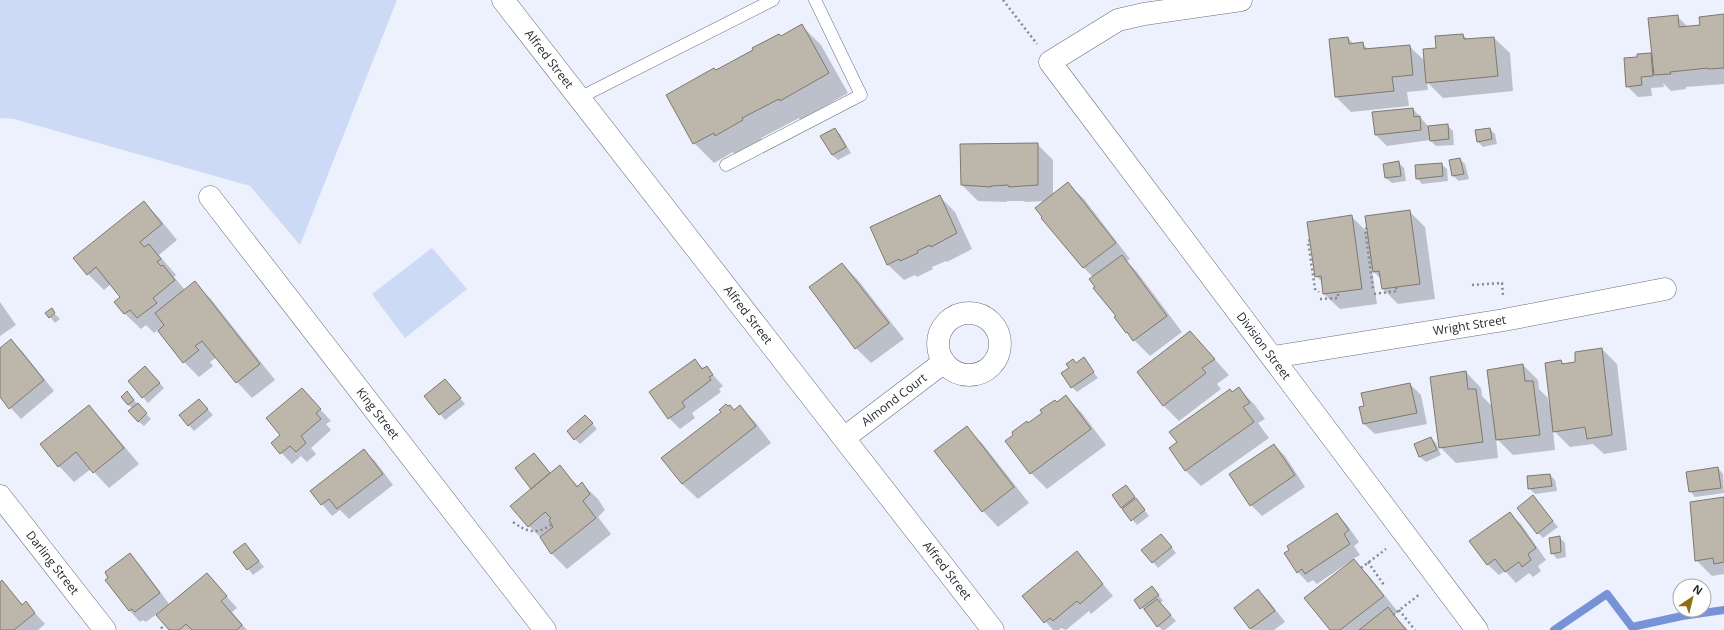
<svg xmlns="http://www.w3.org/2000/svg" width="1724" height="630" viewBox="0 0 1724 630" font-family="'Open Sans',sans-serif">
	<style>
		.green { fill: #cddaf5 }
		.shadow { fill: #0003 }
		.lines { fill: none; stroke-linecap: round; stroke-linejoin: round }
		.stream { stroke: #7793d8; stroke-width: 8 }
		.building { fill: #bcb6ab; stroke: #7e796e }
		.lane-casing { stroke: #6a6f7a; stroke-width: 13 }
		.street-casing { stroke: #6a6f7a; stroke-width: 23 }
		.secondary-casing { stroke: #6a6f7a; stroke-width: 23 }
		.path { stroke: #868991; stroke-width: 2.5; stroke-dasharray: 2 3; stroke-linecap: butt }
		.lane { stroke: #fff; stroke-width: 12 }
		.street { stroke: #fff; stroke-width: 22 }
		.secondary { stroke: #fff; stroke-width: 22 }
		.labels { text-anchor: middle; stroke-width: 3; stroke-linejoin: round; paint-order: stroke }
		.street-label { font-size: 12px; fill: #27292d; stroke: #fff }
	</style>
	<rect width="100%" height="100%" fill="#ecf1fd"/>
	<path class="green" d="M0,0H397L300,245L250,186L14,119L0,118Z
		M432,248L467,289L405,338L372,294Z"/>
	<path class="shadow" d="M1724,15V84L1686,87V89L1671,91L1663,83L1664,87L1651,88L1652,96L1638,97L1627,86L1638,58L1650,54L1653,57L1677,16L1688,27L1701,26Z
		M802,26L821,45L848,93L801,120L799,118L761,138L762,140L735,155L733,152L714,163L694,143L716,71Z
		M1463,35L1468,40L1494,38L1510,53L1513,91L1443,98L1427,82L1428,90L1407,92L1409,106L1351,112L1336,97L1348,38L1354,44L1362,43L1369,50L1409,46L1425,61L1437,49Z
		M1413,109L1429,127L1447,125L1453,131L1454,145L1436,146L1430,140L1387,146L1376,135Z
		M835,129L840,134L851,153L838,160L832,155Z
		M1490,129L1495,134L1497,144L1483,147L1477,141Z
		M1037,144L1053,160V196L1068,184L1084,199L1130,259L1127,261L1137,272L1182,332L1150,356L1127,333L1116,317L1117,316L1096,287L1093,277L1076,260L1059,237L1047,201L1025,202L1024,201H1007V202L978,201L962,185Z
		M1460,159L1465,164L1469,179L1459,181L1453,176L1450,161Z
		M1398,162L1404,168L1406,181L1392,183L1386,178L1385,165Z
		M1441,164L1447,169L1448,181L1422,184L1417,178Z
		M939,196L955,212L972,249L947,262L946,261L932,267L933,269L917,277L915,275L904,280L888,265Z
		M144,202L159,218L177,240L159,255L176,275L174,277L185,290L194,283L210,298L275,380L252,398L237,382L217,357L210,362L213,366L199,377L184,362L158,330L154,333L146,325L141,329L125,314L115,302L121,297L111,284L104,290L88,274Z
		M1409,211L1425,227L1435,299L1398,304L1383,289L1381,279L1372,270L1377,304L1340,309L1324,294L1323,283L1316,276L1351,216L1369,234Z
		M842,264L858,280L904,339L871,363L856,348Z
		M0,302L16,325L0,336Z
		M51,310L60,319L55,323L47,313Z
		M1190,332L1229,375L1217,384L1221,389L1179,421L1164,406L1138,372Z
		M11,341L22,351L54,391L21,419L0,396V349Z
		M1602,349L1617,364L1627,450L1604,454L1593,444L1570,447L1553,430L1555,450L1513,455L1496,438L1498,458L1456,463L1440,447L1466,372L1481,388L1482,396L1493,407L1523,365L1538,380L1539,389L1548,398L1549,405H1551L1561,361L1564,364L1576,363Z
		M1084,359L1098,378L1077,392L1072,387L1077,364Z
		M695,361L704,369L706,367L723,386L719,389L721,392L692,413L695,418L680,429L669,418Z
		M150,372L164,388L148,403L143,397Z
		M1410,384L1421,395L1427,424L1375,434L1364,424L1365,406Z
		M450,386L465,404L445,420L425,396Z
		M302,389L331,421L326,424L331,430L311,448L316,454L307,462L301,456L292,464L272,443L281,435Z
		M1239,389L1254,404L1265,419L1258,423L1269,438L1201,486L1185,470Z
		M1066,397L1081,412L1106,445L1047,489L1031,473L1007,441Z
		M132,398L151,419L144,426L138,421L133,409L128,404Z
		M199,400L213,415L194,431L180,415Z
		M89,406L104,422L139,464L109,488L91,469L74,482L59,466Z
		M740,406L755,422L771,443L698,499L682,484L734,411Z
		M590,421L597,429L580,444L575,439Z
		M966,428L982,443L1029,503L998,527L983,511L936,451Z
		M1431,438L1436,443L1441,455L1426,462L1420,457L1415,445Z
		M1274,445L1285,456L1305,487L1262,516L1251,505Z
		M364,451L375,461L393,485L349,519L340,510L332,516L311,491Z
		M539,460L551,474L559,466L578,486L582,484L598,499L605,510L598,517L611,534L567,569L552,554L543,540L529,526L532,489Z
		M1718,468L1723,474L1724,493L1695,497L1690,491Z
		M1550,475L1555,480L1557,491L1535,494L1529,488Z
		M1126,486L1149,516L1137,525L1122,507Z
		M1533,497L1558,527L1543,538L1538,533Z
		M1724,498V574L1712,576L1696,560Z
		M1337,514L1347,525L1359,542L1354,546L1360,555L1353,559L1369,576L1398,612L1394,615L1408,630H1331L1349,564L1348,563L1317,584L1313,580L1308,583L1298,572Z
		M1510,514L1521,524L1546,560L1538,566L1541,571L1533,577L1529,573L1516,583L1505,571L1499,575L1488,565L1471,542Z
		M1559,537L1565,543L1566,557L1557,559L1552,553Z
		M1166,540L1176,553L1158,568L1153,562Z
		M250,550L264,567L253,575L235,552Z
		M1077,553L1113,596L1091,614L1089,611L1066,630L1061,628L1059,630H1053L1024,597Z
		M130,555L140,565L170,605L207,574L237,608L232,612L247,630H170L157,614L146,622L143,620L140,622L130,611L106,580Z
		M2,582L23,605L26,603L45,624L38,630H0V583Z
		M1258,591L1269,601L1285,622L1274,630H1252L1235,608Z
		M1157,593L1163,601L1160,603L1176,621L1165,630H1162L1158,626L1135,600Z"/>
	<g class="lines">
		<path class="stream" d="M1554,630L1607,594L1632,627L1682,616L1724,610"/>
	</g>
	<path class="building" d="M1724,14V68L1708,69V68L1670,72L1671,74L1654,75L1648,18L1678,15L1679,27L1700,25L1699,17Z
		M802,24L829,73L780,101L779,99L742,118L743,120L715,136L714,133L693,144L666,95L714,68L716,70L753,50L752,48L779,34L781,36Z
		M1463,34L1464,39L1494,37L1498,76L1426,83L1423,49L1436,48L1435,36Z
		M1348,37L1349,44L1363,42L1364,49L1410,45L1413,75L1392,77L1394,91L1335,97L1329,39Z
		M1651,53L1653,76L1641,77L1642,85L1626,87L1624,58L1637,57V54Z
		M1413,108L1414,117L1420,116L1421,130L1375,135L1372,112Z
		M1448,124L1449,139L1430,141L1428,126Z
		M835,128L846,147L832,155L820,136Z
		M1490,128L1492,139L1477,142L1475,130Z
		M1038,143V185L1009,187L1008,185L991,186V187L961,185L960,144Z
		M1460,158L1464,174L1452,176L1449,160Z
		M1399,161L1401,176L1385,178L1383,164Z
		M1442,163L1443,176L1416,179L1415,165Z
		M1068,182L1116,243L1083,268L1041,218L1042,217L1035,208Z
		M940,195L957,233L931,247L930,245L917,251L918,253L900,261L899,259L887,265L870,227Z
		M144,201L162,224L140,242L144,247L149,244L161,259L157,262L161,266L163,265L175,280L153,298L157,303L137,318L130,310L124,314L114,302L120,297L96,267L87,275L73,258Z
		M1410,210L1420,284L1382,289L1379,271L1373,272L1365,216Z
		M1352,215L1362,289L1323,294L1321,276L1315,277L1307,222Z
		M1122,255L1167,316L1133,341L1127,332L1126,333L1114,317L1116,316L1093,288L1095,287L1089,279Z
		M842,263L889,323L855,349L809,287Z
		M195,281L260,364L236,383L202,341L195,346L199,350L183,363L158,331L164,325L155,313Z
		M52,308L55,313L49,318L45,313Z
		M1190,331L1215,359L1202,368L1206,373L1163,406L1137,372Z
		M11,339L44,380L9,409L0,397V348Z
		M1602,348L1612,435L1587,439L1585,427L1553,432L1545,363L1561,360L1562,364L1575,362V352Z
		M1084,357L1094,372L1071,388L1061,373L1069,368L1066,364L1073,359L1076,363Z
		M695,359L702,369L707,366L713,375L709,377L711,380L682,402L685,407L668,419L649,392Z
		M1523,364L1525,381H1533L1540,435L1496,440L1487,370Z
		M145,366L160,383L142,398L128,381Z
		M1466,371L1468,389H1476L1483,442L1439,448L1430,377Z
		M445,379L461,398L439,415L424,396Z
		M1410,383L1417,413L1363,424L1359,407L1364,406L1361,393Z
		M1239,387L1250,403L1243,407L1254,422L1185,471L1169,448L1177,442L1169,432L1230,389L1232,392Z
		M302,388L321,409L316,413L321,419L301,436L306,443L296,452L290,446L280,454L271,443L280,435L266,418Z
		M127,391L134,400L128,405L121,397Z
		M1066,395L1091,429L1030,474L1005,441L1013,435L1012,432L1027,421L1028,423L1042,413L1040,410L1055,400L1057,402Z
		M199,399L208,409L188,426L179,415Z
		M138,403L147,413L138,422L128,411Z
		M726,404L728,406L730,405L734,410L740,405L756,426L682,484L661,458L721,412L719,410Z
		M89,405L124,448L93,473L76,452L58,467L40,444Z
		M585,415L593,423L574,440L567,431Z
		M967,426L1014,487L982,512L934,451Z
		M1431,437L1437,450L1419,457L1414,444Z
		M1274,444L1295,475L1250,506L1229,474Z
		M364,449L383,474L337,509L329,499L321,505L310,491Z
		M534,453L550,473L531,489L515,468Z
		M560,465L577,487L582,482L590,494L583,501L596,518L551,554L540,537L553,527L549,520L551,518L545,512L528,527L510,506Z
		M1718,467L1721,488L1689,492L1686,472Z
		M1550,474L1552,486L1528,489L1527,476Z
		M1126,485L1135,497L1121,508L1112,495Z
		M1533,495L1553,521L1537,534L1517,508Z
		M1724,497V562L1714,564L1713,558L1695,561L1690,502Z
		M1136,498L1145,510L1131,521L1122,509Z
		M1510,512L1536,548L1528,554L1531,560L1522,567L1519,562L1505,572L1495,559L1487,565L1469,541Z
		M1337,513L1349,530L1344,534L1350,544L1305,574L1302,569L1297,573L1284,553L1289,550L1287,546Z
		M1161,534L1172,547L1152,563L1141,550Z
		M1560,536L1561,552L1551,554L1549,538Z
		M245,543L259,561L247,570L233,552Z
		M1077,551L1103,584L1080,604L1077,601L1053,621L1050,618L1044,623L1022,596Z
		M130,553L160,593L135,612L132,609L129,611L105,580L108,578L105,572Z
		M1354,559L1384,596L1340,630H1330L1304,598Z
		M207,573L227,596L221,601L242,625L237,630H192L186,624L179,630H169L156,615Z
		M2,580L22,605L26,601L35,613L14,630H0V582Z
		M1152,586L1159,595L1140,609L1134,600Z
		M1258,589L1275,611L1250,629L1234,608Z
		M1157,599L1171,615L1157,627L1144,609Z
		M1388,607L1406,630H1359Z"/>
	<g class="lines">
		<defs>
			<path id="lane" d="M579,98L773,0
				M726,165L861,95L815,0"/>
			<g id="street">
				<path id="s1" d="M1241,0L1144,14L1118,20L1050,62L1477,630"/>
				<path id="s2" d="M210,197L545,630"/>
				<circle cx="969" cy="344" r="31"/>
				<path id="s3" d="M1273,357L1504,320L1665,289"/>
				<path id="s4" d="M844,438L944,362"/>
				<path id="s5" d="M0,496L105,630"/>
			</g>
			<g id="secondary">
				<path id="s6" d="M503,0L993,630"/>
			</g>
		</defs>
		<use href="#lane" class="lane-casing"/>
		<use href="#street" class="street-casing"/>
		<use href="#secondary" class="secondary-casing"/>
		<path class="path" d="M1003,0L1037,44
			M1367,228L1365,229L1373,289
			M1310,240L1308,241L1315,289L1319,292
			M1472,285L1502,283L1503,296
			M1374,294L1397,291L1396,287
			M1320,299L1338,298V292
			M513,522C527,532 536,535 551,525
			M1368,562L1384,585
			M1361,568L1386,549
			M1399,610L1415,630
			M1393,615L1420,594
			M161,627L164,630"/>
		<use href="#lane" class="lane"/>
		<use href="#street" class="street"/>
		<use href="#secondary" class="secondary"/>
	</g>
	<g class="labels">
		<g class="street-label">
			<text dy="4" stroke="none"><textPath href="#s6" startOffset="75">Alfred Street</textPath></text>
			<text dy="4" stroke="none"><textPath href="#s6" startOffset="399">Alfred Street</textPath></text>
			<text dy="4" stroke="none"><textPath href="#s3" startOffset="199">Wright Street</textPath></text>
			<text dy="4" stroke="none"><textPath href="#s1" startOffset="560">Division Street</textPath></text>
			<text dy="4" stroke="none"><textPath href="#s4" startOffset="63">Almond Court</textPath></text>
			<text dy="4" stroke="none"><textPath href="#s2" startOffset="274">King Street</textPath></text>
			<text dy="4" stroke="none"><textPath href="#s5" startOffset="85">Darling Street</textPath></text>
			<text dy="4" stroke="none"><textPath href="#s6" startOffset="723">Alfred Street</textPath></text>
		</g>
	</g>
	<g transform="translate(1692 598) rotate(35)"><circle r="19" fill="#ffffff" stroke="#a9a9ab"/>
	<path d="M0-3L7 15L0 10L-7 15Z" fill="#906c12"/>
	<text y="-6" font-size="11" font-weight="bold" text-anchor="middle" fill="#27292d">N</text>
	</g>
</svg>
